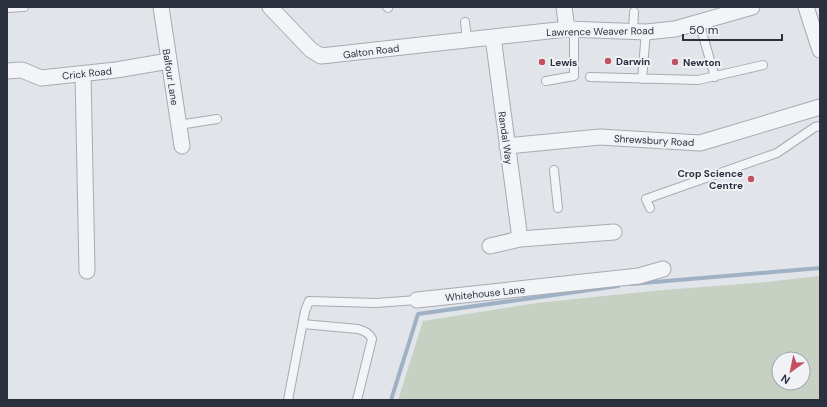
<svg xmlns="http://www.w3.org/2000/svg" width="827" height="407" viewBox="0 0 827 407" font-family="'DM Sans',sans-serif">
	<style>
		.green { fill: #c6d1c3; fill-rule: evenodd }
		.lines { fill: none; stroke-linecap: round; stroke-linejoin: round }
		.stream { stroke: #9fb1c5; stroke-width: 4 }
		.lane-casing { stroke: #a7abb2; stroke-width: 10 }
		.street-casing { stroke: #a7abb2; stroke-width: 17 }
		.lane { stroke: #f3f4f7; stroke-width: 8 }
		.street { stroke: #f3f4f7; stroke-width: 15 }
		.poi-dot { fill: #c25160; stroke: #f0f2f6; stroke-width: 1.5 }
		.labels { text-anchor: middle; stroke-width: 4; stroke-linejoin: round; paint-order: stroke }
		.street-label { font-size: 10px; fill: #2b313e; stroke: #f0f2f6 }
		.poi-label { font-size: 10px; font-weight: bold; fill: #2b313e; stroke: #f0f2f6; text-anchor: start }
	</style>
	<rect width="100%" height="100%" fill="#e1e4e8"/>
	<path class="green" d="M820,276V400H398L423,321L537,303L652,291L766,282ZM779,359H803V383H779Z"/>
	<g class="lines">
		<path class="stream" d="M631,284L820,268
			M391,400L418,314L618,286"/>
		<defs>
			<path id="lane" d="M387,7L388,8
				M7,8L24,7
				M465,22L467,39
				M699,22L715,77
				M633,32L634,12
				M590,77L698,80L763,65
				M642,79L646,32
				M546,81L574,76V30
				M179,125L217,119
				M554,170L558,208
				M650,208L646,199L777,153L815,127L820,126
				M303,324L358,329C365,331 369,333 372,339L357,400
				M288,400L305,311L309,301L376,303L417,300"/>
			<path id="street" d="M161,7L182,146
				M270,7L311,50L321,56L493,37L567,29L646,32L675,29L752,7
				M564,7L567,29
				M806,7L820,50
				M493,37L520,239
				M7,71L22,70L41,78L116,70L169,61
				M83,74L87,271
				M507,146L600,137L700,143L820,107
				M490,246L520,239L614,232
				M417,300L639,276L663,269"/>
		</defs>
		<use href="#lane" class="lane-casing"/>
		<use href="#street" class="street-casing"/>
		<use href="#lane" class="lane"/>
		<use href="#street" class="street"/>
	</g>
	<g class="poi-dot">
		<circle cx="608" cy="61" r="4"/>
		<circle cx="542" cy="62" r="4"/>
		<circle cx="675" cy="62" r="4"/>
		<circle cx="751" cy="179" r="4"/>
	</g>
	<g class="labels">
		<g class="street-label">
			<text transform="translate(600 31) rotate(-1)" y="4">Lawrence Weaver Road</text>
			<text transform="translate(371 51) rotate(-7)" y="4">Galton Road</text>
			<text transform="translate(87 73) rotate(-6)" y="4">Crick Road</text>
			<text transform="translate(171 77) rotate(81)" y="4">Balfour Lane</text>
			<text transform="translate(506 138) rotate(82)" y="4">Randal Way</text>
			<text transform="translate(654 140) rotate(3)" y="4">Shrewsbury Road</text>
			<text transform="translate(485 293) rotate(-6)" y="4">Whitehouse Lane</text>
		</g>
		<g class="poi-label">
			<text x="616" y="65">Darwin</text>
			<text x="550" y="66">Lewis</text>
			<text x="683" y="66">Newton</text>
			<text x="743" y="177" text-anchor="end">Crop Science<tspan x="743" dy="12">Centre</tspan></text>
		</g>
	</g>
	<rect width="827" height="407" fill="none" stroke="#2b313e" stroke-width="16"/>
	<g transform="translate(791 371) rotate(213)"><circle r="19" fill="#f0f2f6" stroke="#a1a5ac"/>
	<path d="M0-3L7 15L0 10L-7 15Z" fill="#c25160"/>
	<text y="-6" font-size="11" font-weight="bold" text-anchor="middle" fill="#2b313e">N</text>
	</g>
	<path d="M683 34v6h99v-6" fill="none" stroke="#2b313e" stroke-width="2"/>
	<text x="689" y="34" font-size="12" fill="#2b313e" stroke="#f0f2f6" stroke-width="3" paint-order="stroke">50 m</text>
</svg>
